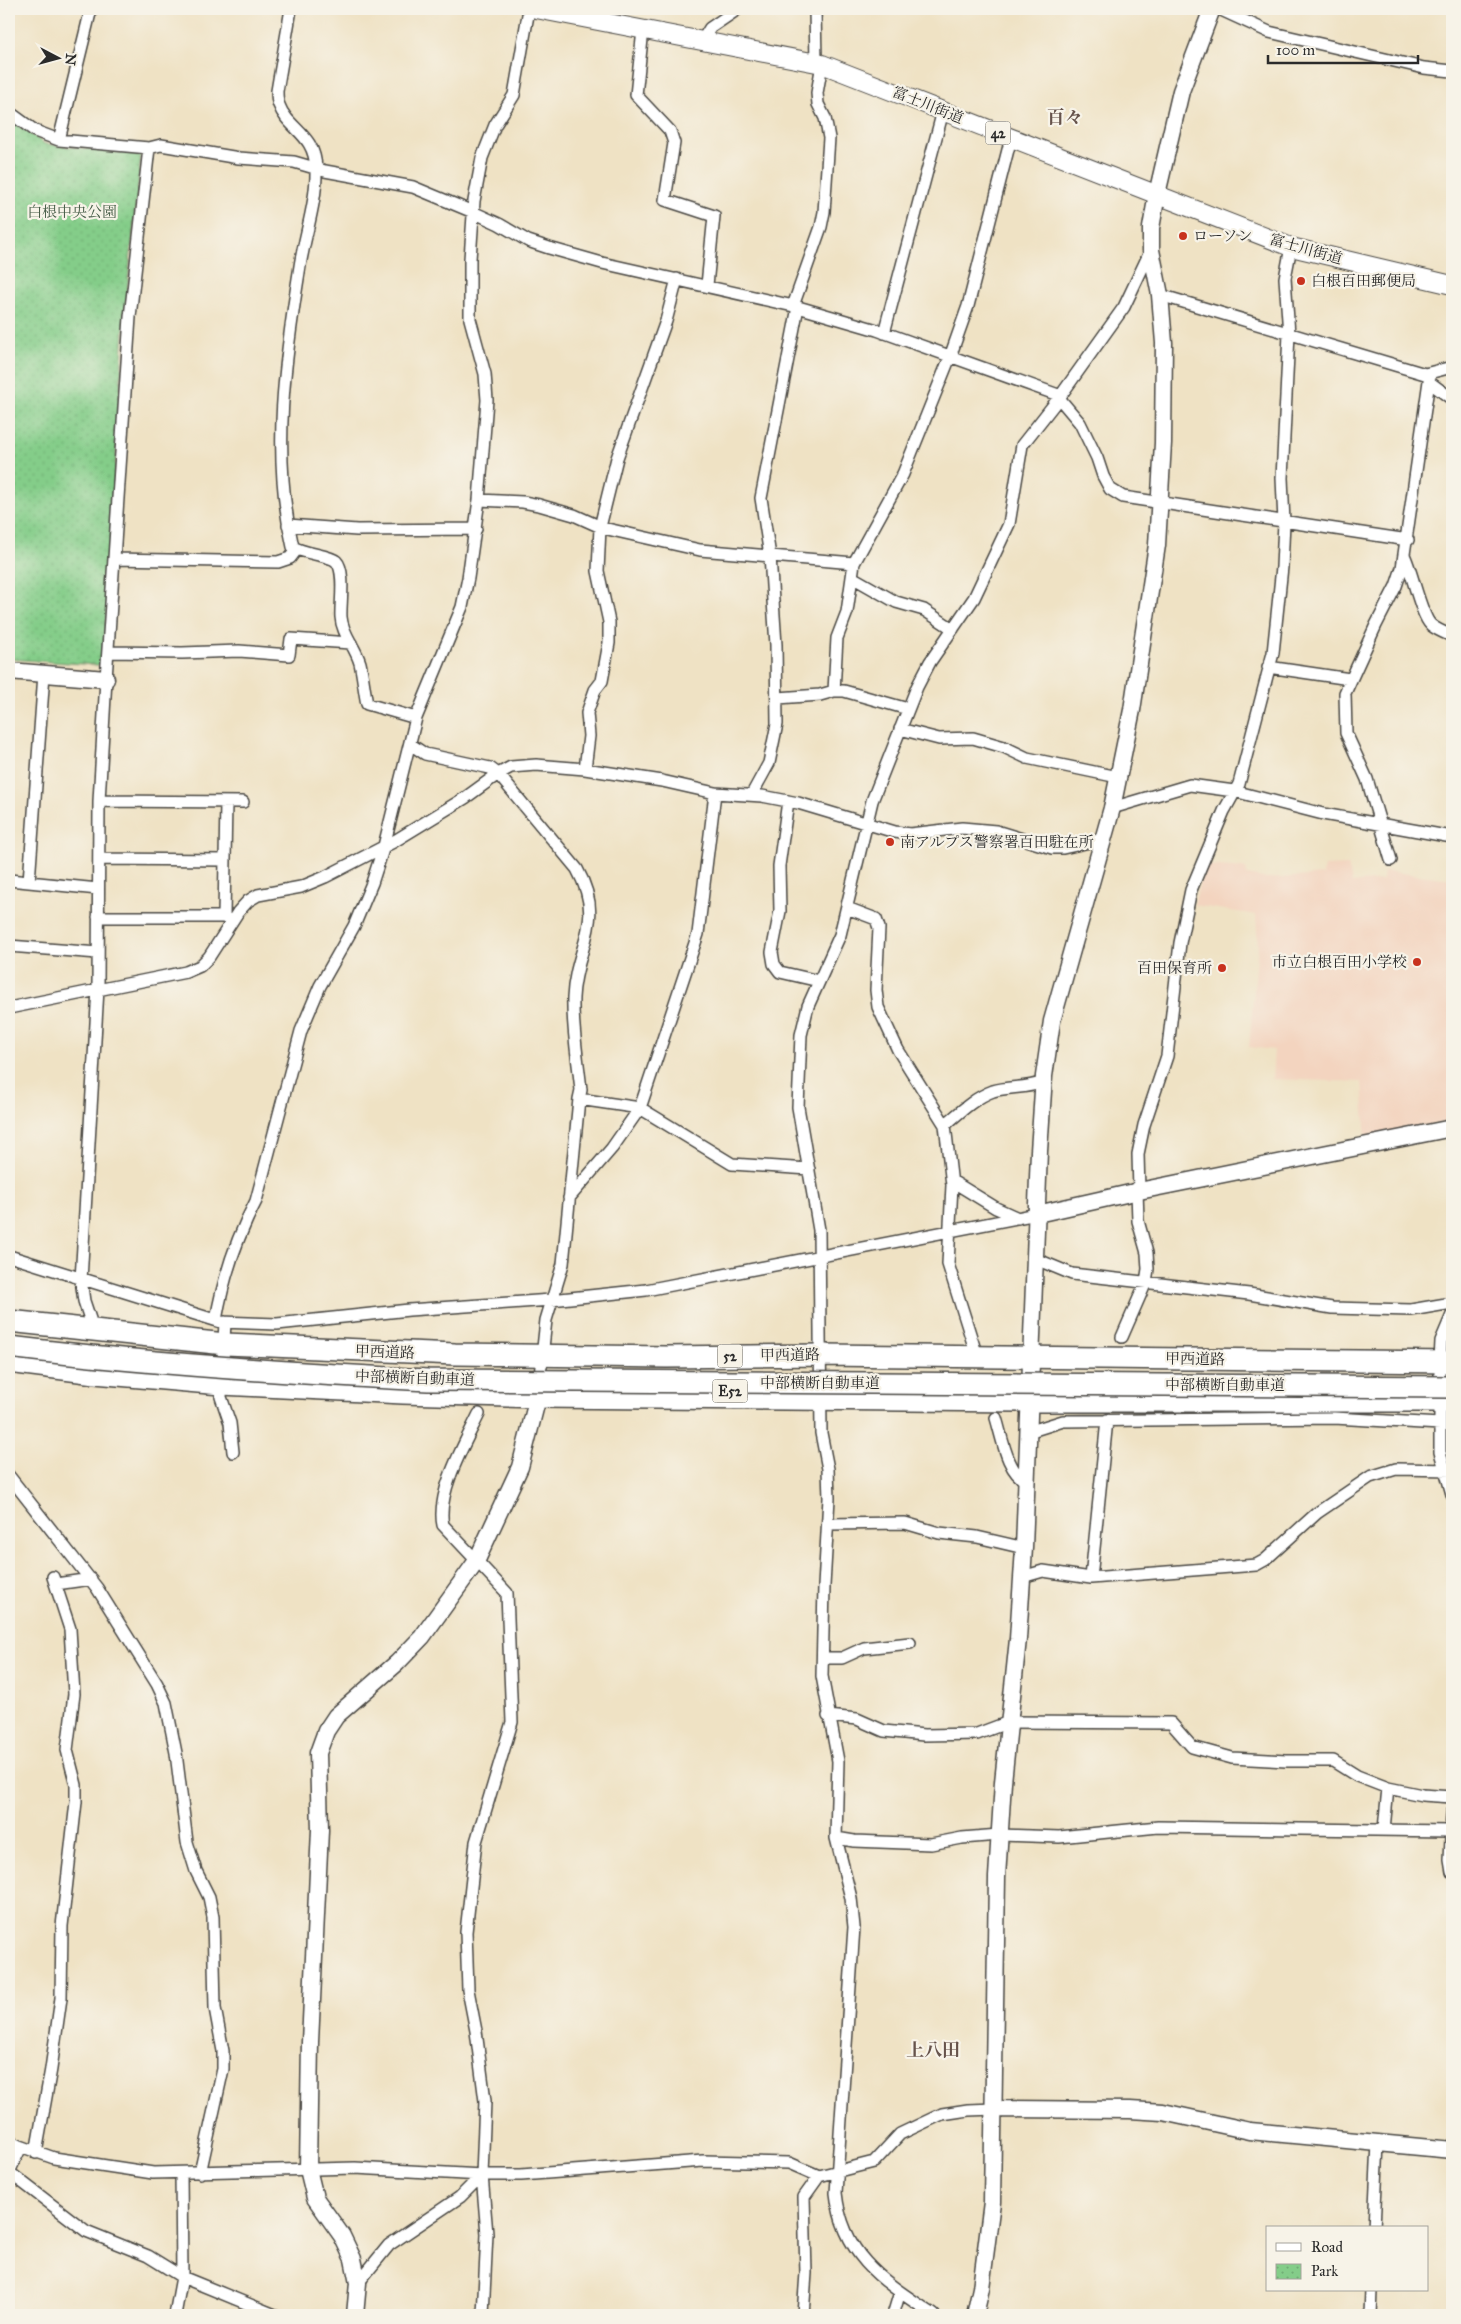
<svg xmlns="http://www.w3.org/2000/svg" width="1461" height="2324" viewBox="0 0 1461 2324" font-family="'IM FELL Great Primer','Noto Serif JP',serif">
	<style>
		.built { fill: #f3d4bf }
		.park { fill: url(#park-dots); stroke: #587c5a }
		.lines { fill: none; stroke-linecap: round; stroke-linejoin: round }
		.street-casing { stroke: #484642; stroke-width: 14 }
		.secondary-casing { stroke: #484642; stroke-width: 19 }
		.primary-casing { stroke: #484642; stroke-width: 20 }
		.highway-casing { stroke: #484642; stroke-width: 24 }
		.street { stroke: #fff; stroke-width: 11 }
		.secondary { stroke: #fff; stroke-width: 16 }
		.primary { stroke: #fff; stroke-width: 18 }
		.highway { stroke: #fff; stroke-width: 21 }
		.highway-bridge-casing { stroke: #484642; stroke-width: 24; stroke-linecap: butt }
		.highway-bridge { stroke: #fff; stroke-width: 21 }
		.poi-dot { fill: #c8321e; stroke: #f7f3e8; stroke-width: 2 }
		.labels { text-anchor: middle; stroke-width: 4.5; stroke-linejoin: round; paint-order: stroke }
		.shield { fill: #f7f3e8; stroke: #686764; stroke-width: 1 }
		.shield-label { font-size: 14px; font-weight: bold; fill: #2b2b2b }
		.street-label { font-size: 15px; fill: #2b2b2b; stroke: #f7f3e8 }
		.park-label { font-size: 15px; fill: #465c47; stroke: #f7f3e8 }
		.poi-label { font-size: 15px; fill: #2b2b2b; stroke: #f7f3e8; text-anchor: start }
		.quarter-label { font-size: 18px; font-weight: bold; fill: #66534b; stroke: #f7f3e8 }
	</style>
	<defs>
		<pattern id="park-dots" width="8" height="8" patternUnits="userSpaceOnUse" patternTransform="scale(1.25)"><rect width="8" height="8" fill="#84cd89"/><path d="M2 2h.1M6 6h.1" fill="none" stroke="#72b076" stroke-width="1.8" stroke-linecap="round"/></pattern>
	</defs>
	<rect width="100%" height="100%" fill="#f7f3e8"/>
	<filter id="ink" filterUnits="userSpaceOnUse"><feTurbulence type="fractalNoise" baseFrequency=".02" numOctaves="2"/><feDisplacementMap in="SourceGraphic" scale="10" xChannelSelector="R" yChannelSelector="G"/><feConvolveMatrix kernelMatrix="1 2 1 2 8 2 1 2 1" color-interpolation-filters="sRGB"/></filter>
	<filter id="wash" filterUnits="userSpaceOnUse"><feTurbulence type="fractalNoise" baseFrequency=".0096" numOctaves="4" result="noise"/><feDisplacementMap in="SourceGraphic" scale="20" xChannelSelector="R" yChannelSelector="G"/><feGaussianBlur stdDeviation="1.12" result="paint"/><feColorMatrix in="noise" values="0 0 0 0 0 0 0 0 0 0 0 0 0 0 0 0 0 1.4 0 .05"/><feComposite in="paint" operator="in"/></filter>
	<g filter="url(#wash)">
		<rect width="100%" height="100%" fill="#efe2c4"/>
		<path class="built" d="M1204,865L1246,868L1247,875L1268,879L1323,875L1324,866L1348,865L1352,883L1383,880L1384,871L1452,879V1121L1366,1141L1362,1082L1272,1079L1274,1050L1249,1047L1258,946L1256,915L1194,905Z"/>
		<path class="park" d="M9,119L45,144L141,155L125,312L103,663L98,665L9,659Z"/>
	</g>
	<g filter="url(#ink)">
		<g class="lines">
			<defs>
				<path id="street" d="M291,9L277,91C277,95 277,101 279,105C288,130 315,133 316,169C317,201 305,234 300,266C285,359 271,454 293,547C305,554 329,555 336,561C346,571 340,604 341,617C342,634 355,646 360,663C363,676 364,690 367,704L416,718
					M815,9L816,62
					M1219,9L1269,32L1424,68L1452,71
					M643,30L636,95L670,131L674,143L665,200L714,216L707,285
					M702,41L710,28L738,9
					M9,112L35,131L59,140L149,148L161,145L239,158L294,162L325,171L413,187L473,212L499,224L528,241L549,248L602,263L798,307L877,330L1061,396
					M59,140L91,9
					M1160,295L1425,374L1452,367
					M793,306L821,227L824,212L829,138L825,118L818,104L817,93L822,64
					M884,333L943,111
					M1429,382L1452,399
					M1059,398L1080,423L1097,458L1103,476L1110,489L1123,497L1408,540
					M479,500L523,502L539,505L574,515L603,528L700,550L854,563
					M288,525L357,530L476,529
					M1404,555C1412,571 1421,616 1431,625C1437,630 1445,633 1452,636
					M114,559L278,562L290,558L297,549
					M852,577L896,602L924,610L953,629
					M108,652L182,653L239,651L289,655L291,639L351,643
					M1268,667L1350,679
					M834,691L837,638L847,612L854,563L903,474L950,357L968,306L1011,138
					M778,698L820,695L834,691H844L908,709
					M900,729L939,739L973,738L1004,747L1027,758L1118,777
					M410,744L425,754L490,768L498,774L577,869C607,923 575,946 573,998C572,1028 578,1060 581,1090L579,1099L640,1108L732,1164L809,1169
					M585,769L589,736L587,713L595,690L602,681L609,643V622L598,571L600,527L617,458L666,321L677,279
					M752,794L769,763L777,724L776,645L770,556L761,498L798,307
					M99,801L243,802
					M788,801L779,866L780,911L772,952L774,964L780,972L819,981
					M226,802L224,917L229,920
					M1112,808L1190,785L1234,791L1323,814L1452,837
					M99,859L225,860
					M1391,860L1367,779L1346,733L1345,693L1376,625L1396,586L1402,568L1430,374
					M9,880L98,889
					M29,882L44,674
					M847,908L876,919L879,928L876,990L878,1007L898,1050L945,1125L952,1185L948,1264L977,1356
					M98,917H224
					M9,946L98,953
					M9,1008L186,972L200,966L209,957L238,912L248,901L258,895L301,887L325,877L393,842L465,798L498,774L511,767L536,765L585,769L662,781L715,793L762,796L798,803L895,832L910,834L962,828L996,831L1052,848H1063L1103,839
					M945,1125C959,1113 974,1098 993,1091C1009,1086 1026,1089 1043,1082
					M952,1181L996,1208L1018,1218
					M1139,1191L1138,1154L1144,1125L1167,1056L1180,943L1191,890L1224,811L1239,784L1273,653L1282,567L1284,522L1282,478L1289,334L1285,278L1291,247
					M569,1198L612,1148L640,1108L698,934L715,793
					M9,1256L221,1322L277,1324L409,1310L551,1300L646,1290L1037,1214
					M1035,1262H1043L1072,1274L1249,1294L1332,1308L1411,1310L1452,1303
					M1452,1315L1441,1341L1440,1362V1452L1452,1494
					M216,1320C223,1280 237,1237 256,1201L301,1031L320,986L354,926L372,883L384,846L416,718L462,607L468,578L479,500L487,400L485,374L470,319V259L474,201L482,158L495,125L514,95L529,9
					M225,1322L221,1397L230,1423L233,1452
					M94,1331L84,1301L81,1280L98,989L99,801L106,679L130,317L149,148
					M1122,1337L1146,1282L1148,1269L1147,1253L1138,1221L1137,1191
					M539,1385L546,1320L563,1264L579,1099
					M479,1414C465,1443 436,1493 443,1525L507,1593L512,1722L476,1842L466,1932L468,1990L476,2031L485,2101L482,2175L487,2234L483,2315
					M996,1418C1002,1437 1007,1472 1026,1481
					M1028,1432L1063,1421L1334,1418L1440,1424
					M9,1476L97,1588L157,1684L166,1703L176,1753L187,1842L196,1871L209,1897L213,1917L215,2008L223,2051V2069L200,2173
					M828,1524L905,1523L939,1533L977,1537L1024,1548
					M1022,1577L1043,1571L1091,1578L1256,1565L1265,1560L1317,1513L1370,1477L1396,1469L1452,1470
					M1091,1578L1107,1420
					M56,1584L91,1579
					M823,1658H842L864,1648L910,1643
					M828,1716L857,1719L884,1731L924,1735L977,1734L1009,1722L1171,1723L1192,1747L1232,1758L1286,1761H1333L1357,1776L1388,1788L1422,1795L1452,1797
					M1452,1813L1450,1860L1452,1872
					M1384,1829L1388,1788
					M836,1838L854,1841L931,1844L962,1838L999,1835L1059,1837L1158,1827L1450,1831
					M9,2142L54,2158L153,2173L355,2168L482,2175H521L703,2161L789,2163L819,2176L874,2162L900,2134L942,2114L968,2110L995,2109
					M21,2147L9,2172L86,2231L148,2256L182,2277L275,2315
					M36,2153L51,2069L61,1998L62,1926L76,1802V1785L67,1750L74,1694L70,1629L53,1577
					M1374,2228L1378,2143
					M358,2283L389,2245L460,2197L482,2175
					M175,2315L182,2277L181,2173
					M803,2315L806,2273L804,2197L819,2176
					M893,2315L900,2292
					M934,2315C885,2282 843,2258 836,2193L854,1927L851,1898L836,1838L838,1761L822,1676L824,1586L829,1498L828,1469L821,1433L819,1230L798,1107L801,1035L808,1006L840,935L872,801L917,687L930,662L974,598L1009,524L1022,445L1059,398L1124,307L1151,250
					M1370,2315L1371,2290"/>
				<path id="secondary" d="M9,671L106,679
					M1037,1214L1139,1191L1452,1128
					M995,2109L1130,2110L1163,2112L1250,2131L1452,2150
					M355,2315L358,2283L353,2259L342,2236L315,2198L308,2169L310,2042L320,1830L318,1753L326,1731L336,1716L397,1663L422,1637L476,1562L520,1467L538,1397
					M975,2315L981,2288L992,2202L997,1877L1003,1782L1018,1639L1024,1548L1039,1151L1044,1076L1052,1021L1112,808L1132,710L1157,545L1163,443L1164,343L1160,295L1151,250V228L1157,194L1181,91L1212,9"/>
				<path id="primary" d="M536,9L822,64L1291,247L1452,285"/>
				<path id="highway" d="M9,1321L225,1344L455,1354L667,1357L821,1355L1452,1362
					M9,1362L95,1373L221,1384L403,1393L538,1397L1029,1401H1452"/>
			</defs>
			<use href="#street" class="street-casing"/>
			<use href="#secondary" class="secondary-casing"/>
			<use href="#primary" class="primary-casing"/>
			<use href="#highway" class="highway-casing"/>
			<use href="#street" class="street"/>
			<use href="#secondary" class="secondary"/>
			<use href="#primary" class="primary"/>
			<use href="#highway" class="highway"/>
			<defs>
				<path id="highway-bridge" d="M9,1347C148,1364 288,1373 428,1380L1452,1387"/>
			</defs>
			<use href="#highway-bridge" class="highway-bridge-casing"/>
			<use href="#highway-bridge" class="highway-bridge"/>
		</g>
	</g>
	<g class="poi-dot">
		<circle cx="1183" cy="236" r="5"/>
		<circle cx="1301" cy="281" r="5"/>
		<circle cx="890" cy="842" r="5"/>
		<circle cx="1417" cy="962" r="5"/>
		<circle cx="1222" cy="968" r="5"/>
	</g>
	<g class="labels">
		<g class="shield">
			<rect x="985.5" y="121.5" width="25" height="23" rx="4"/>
			<rect x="717.5" y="1344.5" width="25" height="23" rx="4"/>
			<rect x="712.5" y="1379.5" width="35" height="23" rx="4"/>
		</g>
		<g class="shield-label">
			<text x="998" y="138">42</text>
			<text x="730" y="1361">52</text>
			<text x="730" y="1396">E52</text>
		</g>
		<g class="street-label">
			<text transform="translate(928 105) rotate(22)" y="5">富士川街道</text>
			<text transform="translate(1306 249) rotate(16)" y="5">富士川街道</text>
			<text transform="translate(385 1352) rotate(2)" y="5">甲西道路</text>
			<text transform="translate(790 1355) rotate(-1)" y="5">甲西道路</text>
			<text transform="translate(1195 1359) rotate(1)" y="5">甲西道路</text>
			<text transform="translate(415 1378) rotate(2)" y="5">中部横断自動車道</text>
			<text x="820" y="1388">中部横断自動車道</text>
			<text x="1225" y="1390">中部横断自動車道</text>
		</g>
		<g class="park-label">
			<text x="72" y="217">白根中央公園</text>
		</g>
		<g class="poi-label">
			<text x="1193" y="241">ローソン</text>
			<text x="1311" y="286">白根百田郵便局</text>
			<text x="900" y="847">南アルプス警察署百田駐在所</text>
			<text x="1407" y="967" text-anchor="end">市立白根百田小学校</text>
			<text x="1212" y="973" text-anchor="end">百田保育所</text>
		</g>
		<g class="quarter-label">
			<text x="1065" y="123">百々</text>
			<text x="933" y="2056">上八田</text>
		</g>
	</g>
	<rect width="1461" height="2324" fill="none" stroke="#f7f3e8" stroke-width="30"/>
	<rect x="1266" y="2226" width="162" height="65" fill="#f7f3e8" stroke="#a5a39c"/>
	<rect x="1276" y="2243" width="25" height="8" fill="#ffffff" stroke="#a5a39c"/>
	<text x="1311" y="2252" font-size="15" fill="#2b2b2b">Road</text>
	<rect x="1276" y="2264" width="25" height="15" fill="url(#park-dots)" stroke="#a5a39c"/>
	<text x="1311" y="2276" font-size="15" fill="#2b2b2b">Park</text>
	<g transform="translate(58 58) rotate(96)" stroke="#f7f3e8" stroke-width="4" paint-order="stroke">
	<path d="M0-4L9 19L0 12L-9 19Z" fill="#2b2b2b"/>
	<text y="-8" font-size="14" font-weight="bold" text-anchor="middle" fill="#2b2b2b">N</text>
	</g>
	<path d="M1268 55v8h150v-8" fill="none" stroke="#2b2b2b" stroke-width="2.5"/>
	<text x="1276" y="55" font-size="15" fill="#2b2b2b" stroke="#f7f3e8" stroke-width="4" paint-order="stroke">100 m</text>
</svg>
